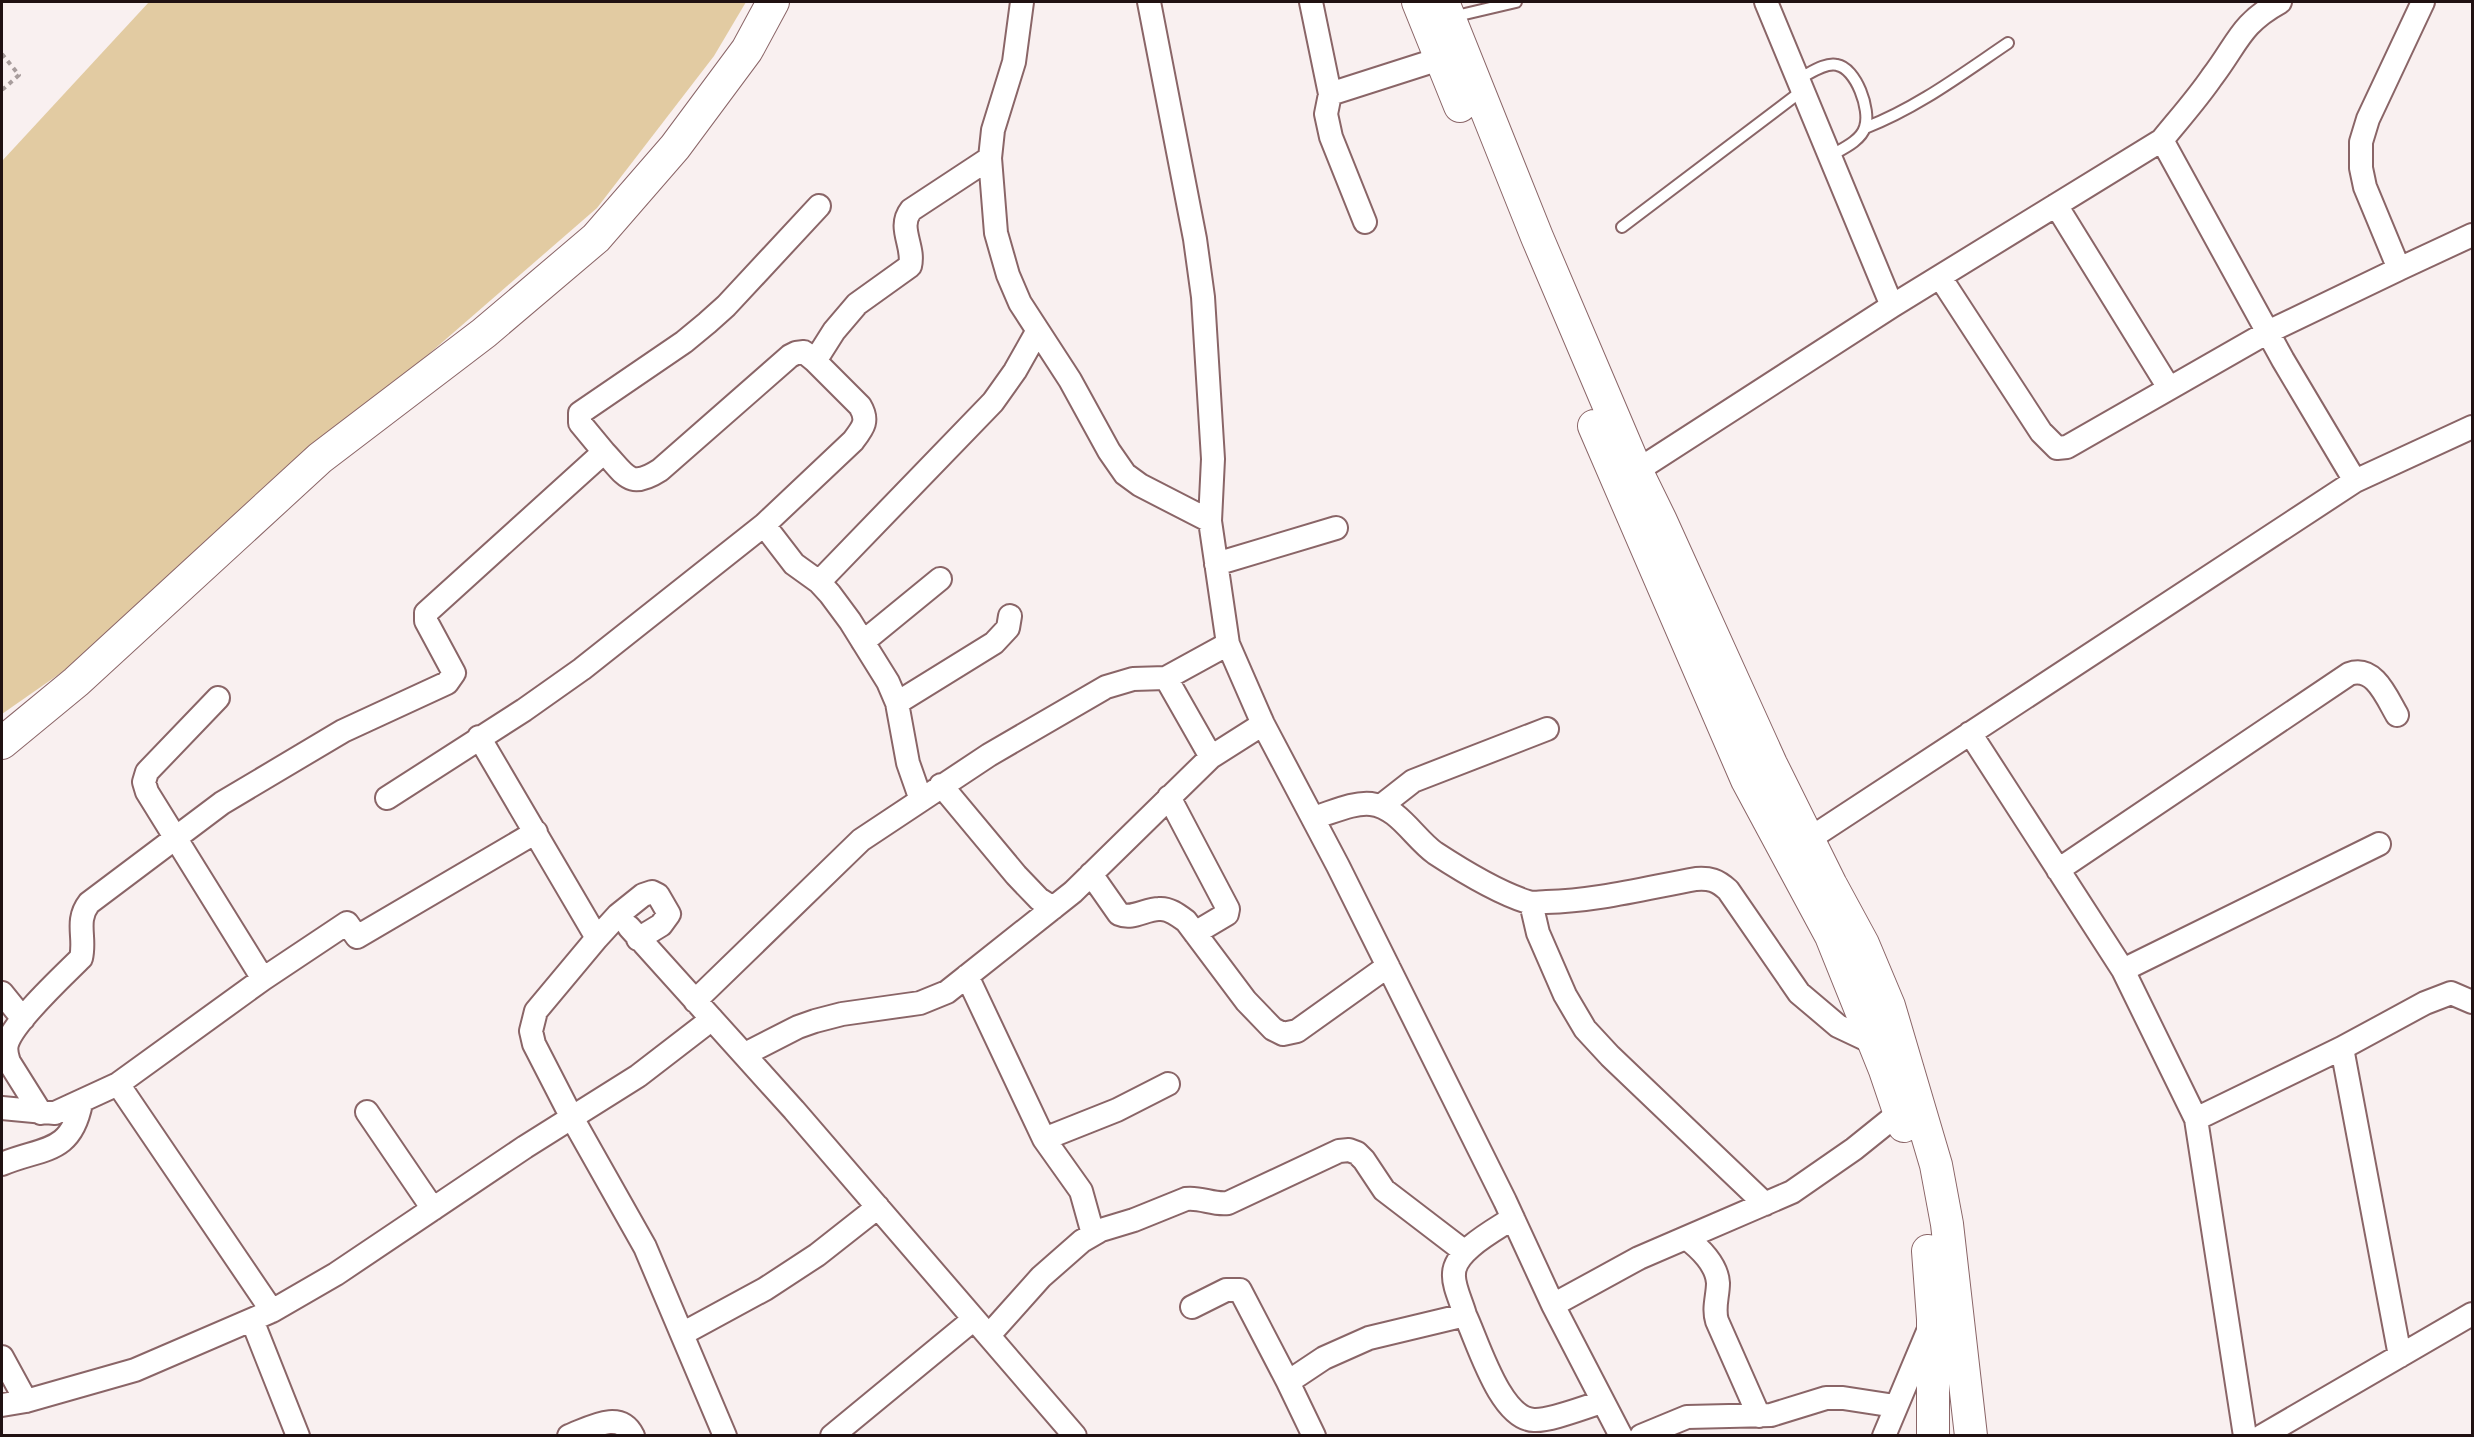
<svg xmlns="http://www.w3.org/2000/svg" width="2474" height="1437" viewBox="0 0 2474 1437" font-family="Commissioner,sans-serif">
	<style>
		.green { fill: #e2cba2 }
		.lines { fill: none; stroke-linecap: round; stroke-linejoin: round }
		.lane-casing { stroke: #8a6567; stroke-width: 14 }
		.street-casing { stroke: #8a6567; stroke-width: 26 }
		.secondary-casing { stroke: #8a6567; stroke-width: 34 }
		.path { stroke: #a89d9d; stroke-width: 4; stroke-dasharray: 4.5 4.5; stroke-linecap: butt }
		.lane { stroke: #fff; stroke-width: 10 }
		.street { stroke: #fff; stroke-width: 22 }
		.secondary { stroke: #fff; stroke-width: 32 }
	</style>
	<rect width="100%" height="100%" fill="#f9f0f0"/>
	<path class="green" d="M149,2H746L714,56L597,208L65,670L2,714V161Z"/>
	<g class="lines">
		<defs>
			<path id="lane" d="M1452,17L1516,2
				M1798,79C1809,74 1825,62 1837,65C1856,68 1871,110 1865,127C1861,141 1842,149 1830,156
				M1865,128C1917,108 1962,74 2008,43
				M1622,227L1803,90"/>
			<path id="street" d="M1022,2L1014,62L993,130L990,158L996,233L1008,275L1020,303L1070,380L1109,451L1125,474L1140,485L1210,521
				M1149,2L1195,239L1203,297L1213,459L1210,521L1228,644L1263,724L1338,866L1505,1201L1553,1305L1621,1436
				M1311,2L1330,94L1326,114L1331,137L1365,222
				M1766,2L1892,306
				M1330,94L1455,54
				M2162,140C2179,119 2197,99 2212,77C2238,43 2240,24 2280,2
				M2056,205L2169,388
				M2399,269L2472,235
				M1940,277L2041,432L2057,448L2067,447L2268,332L2399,269L2365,187L2361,168V142L2368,119L2423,2
				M604,452L580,423V413L684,342L707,323L726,306L819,206
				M1624,479L1892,306L2162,140L2283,360L2355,481
				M764,525L794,564L819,582L830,594L850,621L888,682L897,703L908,763L921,800
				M1216,564L1336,528
				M819,582L993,402L1015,371L1037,332
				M863,642L940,579
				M1166,678L1211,757
				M218,698L147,772L144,782L147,792L263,979
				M897,703L994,643L1008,628L1010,616
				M1970,733L2123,970L2196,1119L2245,1436
				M479,737L597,938
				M941,785L1016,875L1039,899L1053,908
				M1169,797L1228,909L1227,914L1195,933
				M387,798L524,710L582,669L764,525L853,441C863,428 869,421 860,406L815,361L834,331L857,304L910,266C915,246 897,228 911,210L990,158
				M1381,806L1413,781L1547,729
				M1313,818C1331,813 1353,802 1371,804C1398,807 1414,838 1435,853C1461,870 1499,893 1528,902C1534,904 1540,902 1546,902C1597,901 1646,888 1696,879C1710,878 1717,880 1728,890L1799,993L1838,1026L1874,1043
				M1797,847L2355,481L2472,427
				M2058,870L2349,674C2374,665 2386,696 2397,715
				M1091,874L1119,914C1133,920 1145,909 1159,909C1169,908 1178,915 1186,921L1246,1001L1273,1029L1283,1034L1297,1031L1388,966
				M1531,903L1538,933L1565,995L1585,1029L1610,1056L1765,1204
				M629,927L794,1110L1075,1436
				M638,939L661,925L669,914L658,895L652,892L643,895L618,915L597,938L536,1011L531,1031L534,1044L571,1116L645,1247L725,1436
				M2123,970L2379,844
				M967,976L1044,1139L1081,1191L1093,1234
				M2,993L23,1019
				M695,1001L861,840L989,755L1106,687L1133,679L1166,678L1228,644
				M2342,1048L2400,1356
				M745,1054L798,1027L815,1021L842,1014L920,1003L947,992L1073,892L1211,757L1263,724
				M2,1108L55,1113L118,1084
				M367,1112L433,1209
				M41,1113L9,1062C7,1055 5,1051 7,1044C13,1022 63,976 81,958C86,938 75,921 89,903L222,803L343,731L447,683L454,673L426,621V613L604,452C626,475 629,490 660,470L790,356L796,353L804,352L815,361
				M2196,1119L2342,1048L2425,1003L2451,993L2472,1002
				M1044,1139L1117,1110L1168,1084
				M2,1164C42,1147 71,1155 81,1103
				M1686,1238C1700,1248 1717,1265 1718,1283C1718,1296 1713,1308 1717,1321L1759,1416
				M1553,1305L1639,1258L1792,1192L1854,1149L1900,1112
				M1192,1307L1226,1290H1240L1288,1382
				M272,1311L118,1084L263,979L347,923L357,937L536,832
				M1465,1315C1462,1303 1453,1286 1454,1274C1454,1251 1495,1230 1513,1218
				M252,1320L298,1436
				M682,1334L765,1289L817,1255L878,1207
				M990,1334L1041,1277L1082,1241L1101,1230L1134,1220L1186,1199C1201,1197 1213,1205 1228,1203L1339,1151L1349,1150L1357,1153L1364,1160L1384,1190L1465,1252
				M2,1357L26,1401
				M2,1405L26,1401L135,1370L272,1311L336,1274L525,1147L638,1076L712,1019
				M569,1436C590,1428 620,1409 633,1436
				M832,1436L974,1319
				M1314,1436L1288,1382L1324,1358L1369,1338L1465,1315C1478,1342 1500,1419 1534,1420C1550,1421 1585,1407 1602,1402
				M1641,1436L1687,1417L1771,1415L1826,1398H1843L1895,1406
				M1884,1436L1929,1329
				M2262,1436L2472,1314"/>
			<path id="secondary" d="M1418,2L1460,106
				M1443,2L1537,237L1637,472L1661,521L1771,764L1831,885L1863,944L1889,1006L1936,1165L1947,1224L1971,1436
				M1594,426L1747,780L1831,936L1885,1070L1904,1126
				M2,743L76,682L320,458L484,333L596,238L675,147L747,50L773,2
				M1928,1251L1933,1319V1436"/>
		</defs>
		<use href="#lane" class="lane-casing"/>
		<use href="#street" class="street-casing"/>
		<use href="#secondary" class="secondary-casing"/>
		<path class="path" d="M2,54L19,75L2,90"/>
		<use href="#lane" class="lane"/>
		<use href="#street" class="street"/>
		<use href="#secondary" class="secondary"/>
	</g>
	<rect width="2474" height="1437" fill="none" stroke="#201112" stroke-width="6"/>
</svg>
